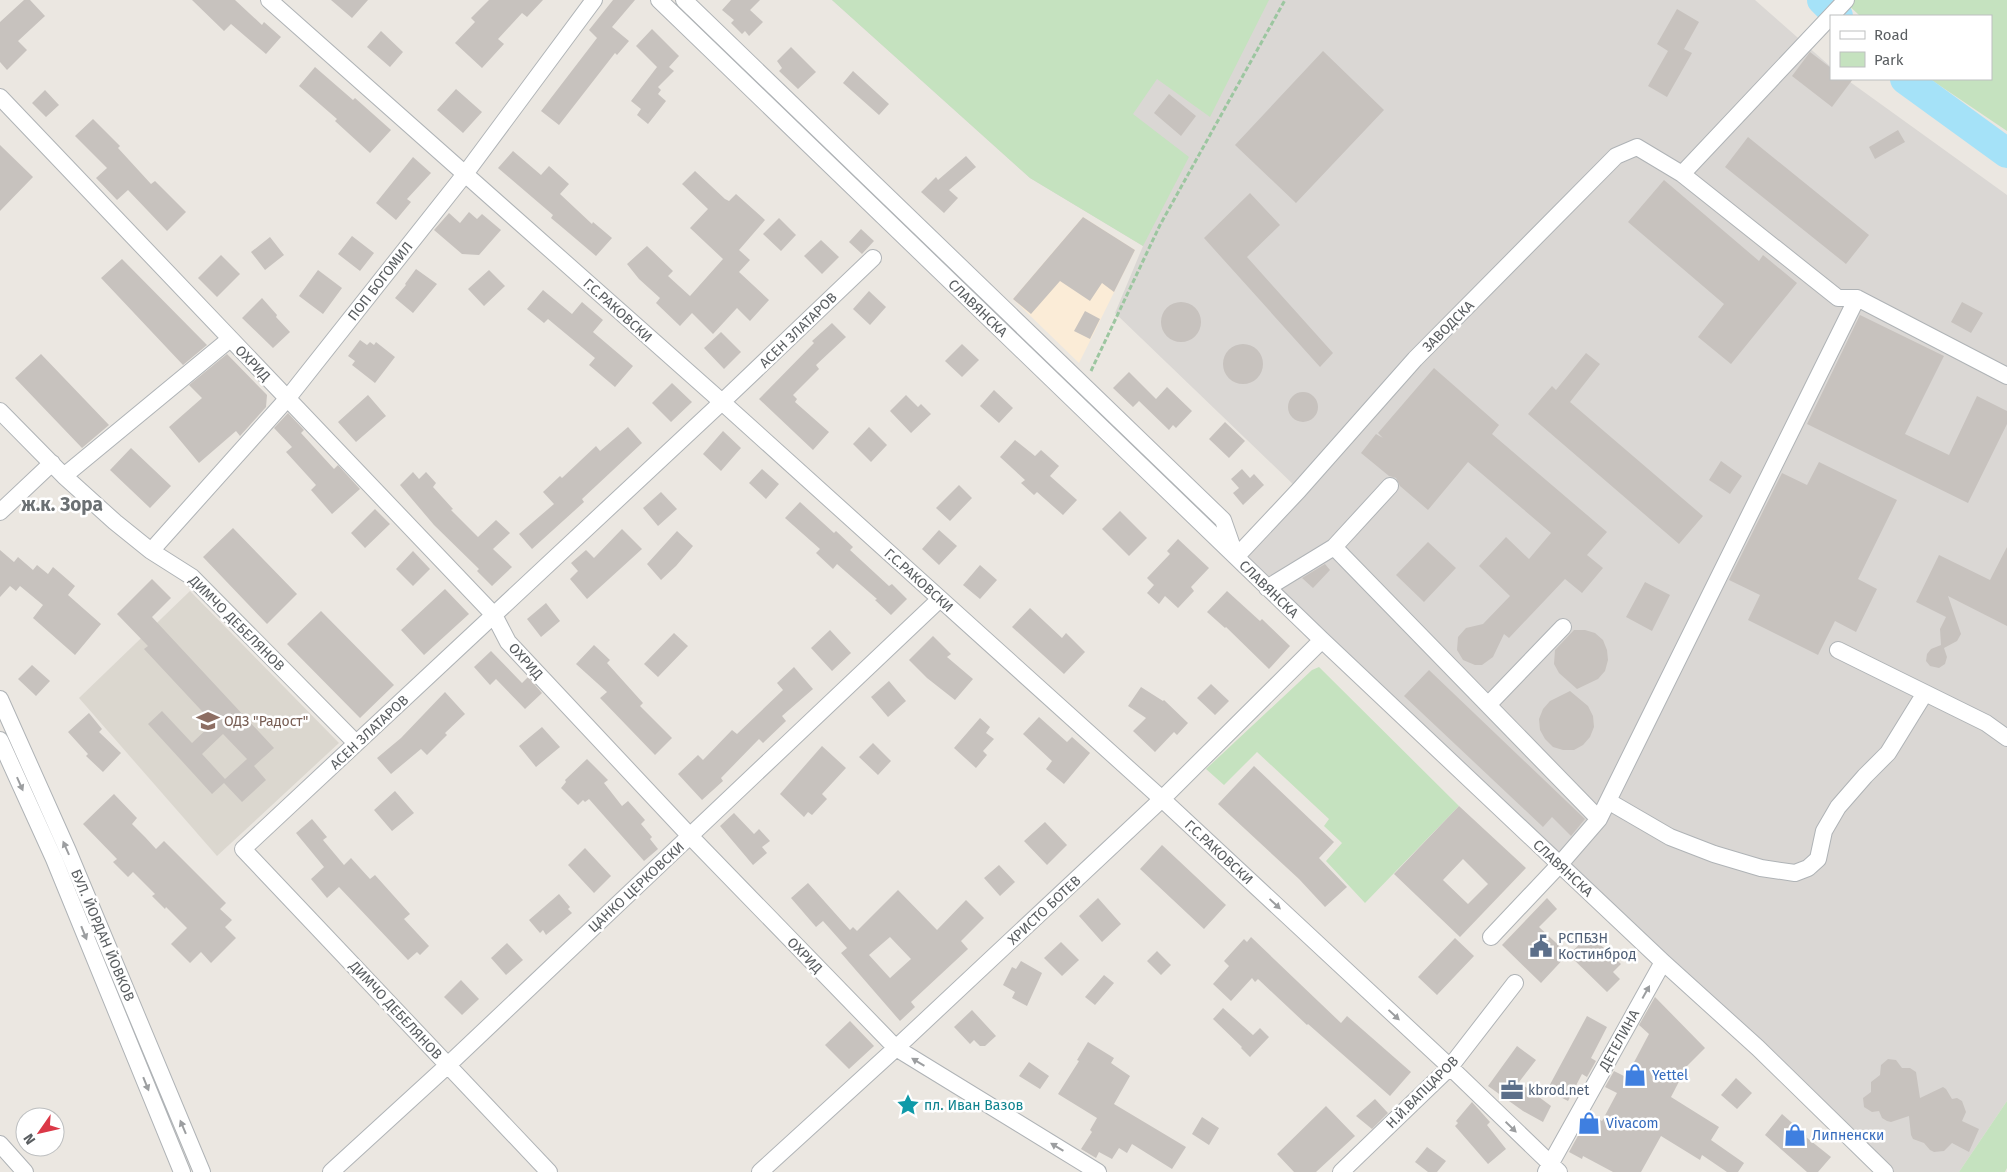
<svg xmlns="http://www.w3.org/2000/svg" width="2007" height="1172" viewBox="0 0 2007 1172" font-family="'Fira Sans',sans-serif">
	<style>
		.commercial { fill: #fbecd7 }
		.industrial { fill: #dad7d4 }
		.education { fill: #dbd7cf }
		.green { fill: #c5e2bf }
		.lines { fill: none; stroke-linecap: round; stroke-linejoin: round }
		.river { stroke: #a5e2f8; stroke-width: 30 }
		.building { fill: #c7c2be; fill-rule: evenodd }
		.minor-casing { stroke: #afb3b6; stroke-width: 18 }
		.path { stroke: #9cc6a0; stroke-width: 3; stroke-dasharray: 5 2.5; stroke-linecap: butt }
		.minor { stroke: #fff; stroke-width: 16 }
		.oneway { fill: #9c9ea0 }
		.labels { text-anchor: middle; stroke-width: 5; stroke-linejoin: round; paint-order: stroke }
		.street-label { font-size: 14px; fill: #5a5e61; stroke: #fff }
		.education-label { font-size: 14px; fill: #785e54; stroke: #fff; text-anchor: start }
		.service-label { font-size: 14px; fill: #4e5e75; stroke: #fff; text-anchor: start }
		.shop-label { font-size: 14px; fill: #366cbe; stroke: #fff; text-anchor: start }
		.culture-label { font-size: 14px; fill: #0d838f; stroke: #fff; text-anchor: start }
		.district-label { font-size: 19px; font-weight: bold; fill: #6b7073; stroke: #fff }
	</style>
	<rect width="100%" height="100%" fill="#ebe7e1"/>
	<path class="commercial" d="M1083,217L1135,250L1079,363L1013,299Z"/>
	<path class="industrial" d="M832,0H1755L1831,67V79H1846L2007,195V1101L1959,1172H1885L1236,557L1299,490L1115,313L1143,246L1030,178Z"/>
	<path class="education" d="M190,591L339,743L217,856L79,698Z"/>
	<path class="green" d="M832,0H1269L1210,117L1157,79L1133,114L1189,157L1143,246L1030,178Z
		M1843,0H2007V131L1930,79H1991V16H1860Z
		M1319,667L1459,806L1365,903L1326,861L1342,843L1324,826L1329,819L1257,752L1224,785L1206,769L1312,670Z
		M2007,1101V1168L2005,1172H1959Z"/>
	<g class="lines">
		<path class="river" d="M1822,0L1838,16
			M1905,79L2007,153"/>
	</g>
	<path class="building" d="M24,0H30L45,16L18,41L27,50L7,70L0,62V22Z
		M192,0H235L262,25L264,22L281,37L266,54L231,24L224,31Z
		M331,0H368L352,18Z
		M489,0H543L527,17L522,13L498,39L504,44L482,68L455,43L475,22L471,18Z
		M613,0H635L612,27L629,41L617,55L615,53L559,125L541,111L597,38L589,30Z
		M731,0H760L750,10L763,22L749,36L745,31L742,34L731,23L734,20L722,10Z
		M1677,9L1699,22L1684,49L1692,53L1667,97L1648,86L1668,51L1657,44Z
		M652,29L679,56L669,67L674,71L658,87L661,90L658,94L666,101L648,124L637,115L641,109L631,101L657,67L636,46Z
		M381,31L403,52L390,67L367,47Z
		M791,47L816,72L798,89L779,71L782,68L777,61Z
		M1323,51L1384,110L1296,203L1235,145Z
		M1810,52L1831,68V79H1853L1832,107L1792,76Z
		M315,67L353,100L355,98L391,130L370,153L335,121L337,119L299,86Z
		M853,71L889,104L879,115L843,83Z
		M456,89L482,112L463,133L437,110Z
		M45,90L59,105L46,117L32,103Z
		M1169,94L1196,116L1181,136L1154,113Z
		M93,119L120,146L118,148L151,184L155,181L186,212L167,231L128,190L117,200L96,178L107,168L75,136Z
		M1898,130L1905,142L1875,159L1869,147Z
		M1748,137L1869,235L1846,264L1725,167Z
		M0,145L33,177L0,211Z
		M513,151L541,175L549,166L569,184L560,194L592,224L593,222L612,238L596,256L563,228L551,218L553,215L498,168Z
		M966,156L976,167L949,190L958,198L944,213L921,192L936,177L938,180Z
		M413,157L431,173L407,199L411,202L396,220L376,203Z
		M695,171L725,199L729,201L736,194L765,220L739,250L750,260L739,272L769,300L750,321L737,308L713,334L692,313L680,326L656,303L660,298L639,279L627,264L647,246L673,271L668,276L690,296L723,259L690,228L708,209L682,184Z
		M1664,180L1759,261L1763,255L1797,283L1731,364L1698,337L1724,304L1628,222Z
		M1250,193L1280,225L1247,257L1333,353L1320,367L1204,238Z
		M469,212L477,219L482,214L501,230L479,255L462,254L434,230L449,213L460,223Z
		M1083,217L1135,250L1114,292L1102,283L1090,301L1060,281L1031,314L1013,299Z
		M779,218L796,235L781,251L763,234Z
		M861,229L874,241L862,254L849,242Z
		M352,236L374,253L360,271L338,254Z
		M270,237L284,255L265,270L251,252Z
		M821,240L839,257L822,274L804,256Z
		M221,255L240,274L217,297L198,278Z
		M122,259L207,345L183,365L101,278Z
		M416,269L437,284L413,313L395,298L406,285L405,284Z
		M318,270L342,288L323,314L299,296Z
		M489,270L505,286L484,306L468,289Z
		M543,290L572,314L582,302L603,320L593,332L633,366L615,387L589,365L595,358L548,319L544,323L527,309Z
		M869,291L886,307L870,325L853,309Z
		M262,298L277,315L276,317L290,332L273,348L242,318Z
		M1161 322a20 20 0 1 1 40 0a20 20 0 1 1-40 0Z
		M1962,302L1983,313L1971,333L1951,322Z
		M1085,311L1100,319L1090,339L1074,331Z
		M1860,315L1944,356L1905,434L1949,455L1977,396L2007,411V424L1968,503L1807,424Z
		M832,323L846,337L816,365L819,369L793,395L797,399L795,402L829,432L813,450L759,399L814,343L812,341Z
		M721,332L741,352L724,369L704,348Z
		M360,340L367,345L370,342L374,345L376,342L395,357L375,383L352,365L355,361L348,356Z
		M962,344L979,360L962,377L945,361Z
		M1223 364a20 20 0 1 1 40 0a20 20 0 1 1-40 0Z
		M1586,353L1600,364L1570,402L1703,516L1679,544L1528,414L1552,386L1556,390Z
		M41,354L109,425L82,448L15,378Z
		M227,354L267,395L266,407L240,436L236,431L199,463L169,427L202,398L189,385Z
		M1434,368L1499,425L1492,434L1607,532L1587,555L1603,568L1582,593L1565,579L1509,638L1504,634L1493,657L1482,665H1475L1463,660L1457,650L1458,637L1466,628L1483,624L1510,596L1479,566L1506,537L1529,559L1551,533L1468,462L1428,510L1400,486L1396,478L1389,476L1361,453L1376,434L1383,438L1378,433Z
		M1129,372L1156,399L1167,387L1192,411L1176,428L1173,425L1169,430L1139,401L1133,407L1113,388Z
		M672,383L692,402L671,422L652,403Z
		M994,390L1013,408L999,423L980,406Z
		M1288 407a15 15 0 1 1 30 0a15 15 0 1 1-30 0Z
		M368,395L386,416L356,442L338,422Z
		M906,395L918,407L921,404L931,414L911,433L890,411Z
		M288,413L304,430L301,433L334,469L338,465L360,489L332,514L311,490L316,485L286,452L292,447L274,428Z
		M1225,422L1245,441L1229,458L1209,439Z
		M628,427L642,443L582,499L584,502L532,549L519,534L554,504L543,492L560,476L562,478L596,446L600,451Z
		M869,427L887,445L871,462L853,444Z
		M723,431L741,448L721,471L703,454Z
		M1015,440L1035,456L1041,450L1059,466L1050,476L1077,500L1063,515L1037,492L1034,495L1021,483L1025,480L1000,457Z
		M131,448L171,486L150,508L110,470Z
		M1721,461L1742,476L1730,494L1709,480Z
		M1819,462L1897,500L1858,579L1877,589L1856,632L1835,621L1818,655L1748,620L1760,595L1729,580L1782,473L1807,485Z
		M762,469L779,484L766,499L749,483Z
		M1242,469L1250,478L1254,474L1264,485L1243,505L1233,493L1239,488L1231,479Z
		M413,472L419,479L426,472L436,483L433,487L453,509L451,510L478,537L496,520L510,533L493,549L512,567L492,586L477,571L479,569L434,525L400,485Z
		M959,485L972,498L950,521L936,508Z
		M661,492L677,509L658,526L643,508Z
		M800,502L834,533L836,531L853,547L850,550L889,586L892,584L907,599L891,615L875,600L877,599L837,564L833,569L816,553L820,549L785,518Z
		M375,509L390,524L365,548L351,533Z
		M1120,511L1147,538L1129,556L1102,529Z
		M233,528L297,594L267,624L203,557Z
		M622,529L642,549L587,599L570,579L578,571L571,563L586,550L594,558Z
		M939,530L957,546L939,565L922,549Z
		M677,531L693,546L676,566L661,580L647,564Z
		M1178,539L1209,568L1191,587L1194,591L1178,608L1165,596L1159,604L1147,593L1154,585L1147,578L1170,554L1167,551Z
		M1428,542L1456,568L1424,602L1396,575Z
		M2007,547V626L1948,596L1961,634L1957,641L1944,648L1947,657L1945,664L1939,668L1930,666L1926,661L1927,654L1931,649L1941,645L1940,629L1946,617L1916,602L1939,555L1990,580Z
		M0,550L14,562L18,557L33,570L37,565L48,574L53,567L75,586L68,595L101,624L75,655L33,618L43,605L20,586L16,591L10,586L0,597Z
		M413,551L430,569L413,586L396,569Z
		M1325,564L1330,570L1313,588L1302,578Z
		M980,565L997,580L980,599L963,585Z
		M152,579L171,598L152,617L274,748L254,766L266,780L242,802L224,783L212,794L148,724L162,711L192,743L213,723L144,649L148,646L117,614ZM223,734L247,759L225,779L202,754Z
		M1645,582L1670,595L1652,631L1626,617Z
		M445,589L469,614L424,655L401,630Z
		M1227,591L1260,621L1262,619L1290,646L1269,669L1226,627L1225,628L1207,612Z
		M546,603L560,621L541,637L527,619Z
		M1030,608L1062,638L1066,633L1085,652L1064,674L1012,627Z
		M321,611L394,685L360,718L287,644Z
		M830,630L851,653L832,671L811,648Z
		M1574,630H1585L1595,633L1603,640L1607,650L1608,660L1605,671L1598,679L1577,689L1559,673L1554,664L1555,650Z
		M674,633L688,646L658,677L644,664Z
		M933,636L951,654L947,657L973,679L955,700L927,678L909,660Z
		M594,645L610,660L607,663L643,703L640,706L672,738L655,755L600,698L607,692L576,664Z
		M491,651L522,683L528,677L542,693L525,709L496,679L490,685L474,667Z
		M32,665L50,681L36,696L18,679Z
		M794,667L813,689L782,716L786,721L763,743L759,739L721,778L723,781L702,800L678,774L698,755L703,760L732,730L737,734L783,690L777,683Z
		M1429,670L1585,819L1571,836L1552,817L1543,827L1404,696Z
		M889,681L906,701L888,717L871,697Z
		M1211,684L1229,701L1215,715L1197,698Z
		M1141,687L1163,701L1164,700L1188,723L1177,735L1174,732L1155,752L1133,731L1146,718L1128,706Z
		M1570,691L1588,706L1593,716L1594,727L1590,737L1583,745L1574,750H1563L1553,747L1545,739L1540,730L1539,719L1543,709L1550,701Z
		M445,692L465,714L445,733L447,735L427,755L421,749L391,774L377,758L401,738Z
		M89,713L102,729L99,732L121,753L103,772L86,756L88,754L68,732Z
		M1039,717L1067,742L1072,737L1090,753L1064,784L1046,769L1052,761L1023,734Z
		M980,718L990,727L986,733L994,739L983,751L987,755L976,768L954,748Z
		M542,727L560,747L536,767L519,746Z
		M873,743L891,761L878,775L859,757Z
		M822,746L846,768L822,794L827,799L812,815L808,812L804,817L780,794Z
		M587,759L608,780L604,783L622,806L628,801L645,820L641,824L652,837L650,839L658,849L644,861L589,799L585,802L583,800L578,805L561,788L566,782L565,780Z
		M1254,766L1334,842L1319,858L1347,887L1325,907L1299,879L1218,804Z
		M395,791L414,813L392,831L374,810Z
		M114,794L137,818L132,824L145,837L156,849L164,841L226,903L220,909L232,920L225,927L236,938L211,963L201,952L190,963L171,944L187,928L166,907L165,909L152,896L155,894L133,872L128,877L113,862L117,859L83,824Z
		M1459,806L1526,868L1460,937L1394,874ZM1463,859L1488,884L1468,904L1443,880Z
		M734,813L754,834L759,829L770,841L762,847L767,853L753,865L720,826Z
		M312,819L327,837L323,840L344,865L351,858L370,879L375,875L410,914L404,919L429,946L420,955L417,952L408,960L339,887L327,898L311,879L324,867L296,833Z
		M1045,822L1067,845L1047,865L1024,841Z
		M1162,845L1226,905L1204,929L1140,869Z
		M585,848L611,876L594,893L568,865Z
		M999,865L1015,882L1000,896L984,878Z
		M808,883L850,930L853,927L857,931L898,890L937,930L966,900L984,918L961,941L968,949L911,1002L915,1007L900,1021L841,953L847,948L823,921L816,927L791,898ZM890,937L911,959L890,978L869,955Z
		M559,894L570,907L568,909L572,913L546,935L543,930L540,933L529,920Z
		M1098,898L1121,924L1102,942L1079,916Z
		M1547,898L1557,909L1539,927L1568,954L1541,983L1502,945Z
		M1589,934L1621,964L1613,972L1620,979L1607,992L1569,955Z
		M1251,937L1341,1023L1347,1016L1411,1072L1390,1096L1308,1024L1307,1025L1258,979L1255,982L1252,978L1231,1001L1213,984L1229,966L1224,961L1244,939L1247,942Z
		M1455,938L1474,956L1437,995L1418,977Z
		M1061,942L1079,960L1062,976L1044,958Z
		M507,943L523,960L506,975L491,958Z
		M1157,951L1171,965L1161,975L1147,961Z
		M1021,961L1042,973L1027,1006L1012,998L1015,992L1003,985L1012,967L1016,969Z
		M1104,975L1114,983L1095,1005L1085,997Z
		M461,980L479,999L462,1015L444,997Z
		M1655,997L1705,1048L1687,1066L1671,1097L1719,1127L1711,1140L1744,1163L1738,1172H1727L1702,1155L1700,1160L1661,1136L1641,1172H1613L1583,1156L1582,1159L1569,1152L1590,1114L1602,1121L1617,1093L1605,1087L1614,1071L1626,1077L1632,1066L1649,1034L1639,1025Z
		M1223,1008L1253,1035L1260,1028L1269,1037L1250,1057L1241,1048L1242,1047L1213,1019Z
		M972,1010L996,1036L985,1046H980L974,1040L970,1044L954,1027Z
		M1587,1016L1607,1027L1591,1058L1596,1061L1587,1077L1582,1074L1568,1101L1547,1090Z
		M850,1021L874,1046L849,1069L825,1045Z
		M1088,1042L1114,1058L1111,1063L1130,1076L1114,1104L1186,1147L1172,1169L1132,1144L1127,1153L1119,1148L1112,1159L1099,1152L1096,1158L1081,1149L1092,1132L1090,1130L1097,1118L1058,1094L1079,1061L1077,1060Z
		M1517,1046L1536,1060L1519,1082L1551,1106L1543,1122L1523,1111L1488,1086Z
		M1888,1059L1896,1060L1902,1068H1910L1916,1072L1920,1098L1943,1087L1946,1089L1952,1099L1957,1098L1962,1101L1966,1112L1962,1121L1979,1129L1969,1152L1952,1143L1944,1151L1934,1152L1930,1150L1924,1143L1913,1139L1911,1135L1909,1116L1891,1122L1887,1121L1882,1118L1879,1111L1872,1112L1864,1107L1863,1098L1871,1092V1082L1880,1075L1881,1065Z
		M1029,1062L1049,1076L1040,1089L1019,1076Z
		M1736,1078L1752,1093L1737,1109L1721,1095Z
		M1375,1099L1388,1113L1372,1129L1356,1116Z
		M1472,1102L1490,1122L1487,1125L1506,1149L1488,1164L1455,1126L1458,1123L1456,1121Z
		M1326,1106L1355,1136L1316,1172H1294L1277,1154Z
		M1782,1114L1807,1136L1806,1137L1831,1157L1818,1172H1807L1765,1135Z
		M1202,1117L1219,1128L1209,1145L1192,1134Z
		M1427,1147L1446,1161L1437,1172H1428L1415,1162Z"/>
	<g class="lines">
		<defs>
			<path id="minor" d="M269,0L722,402L1162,799L1450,1067L1559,1172
				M659,0L1322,640L1663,962L1758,1048L1885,1172
				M684,0L1223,520L1236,557L1299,490L1415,359L1616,156L1637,147L1682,174
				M1846,0L1682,174L1838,298H1857L2007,376
				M0,97L494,615L508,642L690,836L896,1048L1098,1172
				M0,411L64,476L115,522L151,551L192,577L356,743
				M64,476L230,339
				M0,512L52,463
				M1334,547L1390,486
				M151,551L287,399L465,174L594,0
				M1267,588L1334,547L1599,819
				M1838,650L1986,723L2007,738
				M0,699L68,851L202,1172
				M1488,705L1563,627
				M0,740L54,859L182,1172
				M1608,801L1670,837L1714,854L1761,868L1795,873L1808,868L1818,859L1824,831L1838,807L1865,776L1888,753L1925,693
				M1491,937L1560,864L1599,819L1857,298
				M0,1144L25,1172
				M331,1172L448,1065L940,599
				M549,1172L243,849L722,402L873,258
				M760,1172L896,1048L1162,799L1322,640
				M1341,1172L1450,1067L1515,983
				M1546,1172L1663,962"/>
		</defs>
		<use href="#minor" class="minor-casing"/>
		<path class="path" d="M1091,371L1160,225L1285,0"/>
		<use href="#minor" class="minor"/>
	</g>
	<defs><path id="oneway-solid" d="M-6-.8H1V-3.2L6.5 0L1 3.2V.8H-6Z" transform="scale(1.25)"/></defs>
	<g class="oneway">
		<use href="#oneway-solid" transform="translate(20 784) rotate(66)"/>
		<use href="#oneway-solid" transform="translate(66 848) rotate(-114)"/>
		<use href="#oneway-solid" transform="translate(1275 904) rotate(43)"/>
		<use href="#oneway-solid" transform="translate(84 933) rotate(68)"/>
		<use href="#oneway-solid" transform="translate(1646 992) rotate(-61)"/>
		<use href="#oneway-solid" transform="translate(1394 1015) rotate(43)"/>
		<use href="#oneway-solid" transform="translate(918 1062) rotate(-149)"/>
		<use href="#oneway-solid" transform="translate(146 1084) rotate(68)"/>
		<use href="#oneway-solid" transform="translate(183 1127) rotate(-113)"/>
		<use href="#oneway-solid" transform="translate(1511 1127) rotate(44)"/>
		<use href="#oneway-solid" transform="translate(1057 1147) rotate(-149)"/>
	</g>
	<defs>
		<symbol id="school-bare" viewBox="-9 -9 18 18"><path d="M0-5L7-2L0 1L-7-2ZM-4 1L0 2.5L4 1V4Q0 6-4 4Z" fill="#8d6e63" stroke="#fff" stroke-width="2.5" paint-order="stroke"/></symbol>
		<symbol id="civic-bare" viewBox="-9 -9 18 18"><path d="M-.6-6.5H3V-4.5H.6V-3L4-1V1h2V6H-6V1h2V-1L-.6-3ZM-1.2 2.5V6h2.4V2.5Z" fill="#5c6f8a" stroke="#fff" stroke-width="2.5" paint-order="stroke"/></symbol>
		<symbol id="shop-bare" viewBox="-9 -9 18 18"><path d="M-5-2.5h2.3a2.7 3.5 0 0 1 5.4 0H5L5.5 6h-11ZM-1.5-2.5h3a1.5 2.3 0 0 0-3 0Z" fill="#3f7fe0" stroke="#fff" stroke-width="2.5" paint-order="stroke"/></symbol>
		<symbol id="office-bare" viewBox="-9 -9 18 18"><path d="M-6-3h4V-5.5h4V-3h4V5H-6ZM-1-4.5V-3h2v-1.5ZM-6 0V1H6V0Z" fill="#5c6f8a" stroke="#fff" stroke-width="2.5" paint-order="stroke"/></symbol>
		<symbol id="sight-bare" viewBox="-9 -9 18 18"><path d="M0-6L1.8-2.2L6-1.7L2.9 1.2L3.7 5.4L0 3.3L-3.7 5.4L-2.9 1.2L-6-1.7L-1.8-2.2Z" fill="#0f9aa8" stroke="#fff" stroke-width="2.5" paint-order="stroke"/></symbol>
	</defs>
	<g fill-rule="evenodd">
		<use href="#school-bare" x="192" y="705" width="32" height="32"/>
		<use href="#civic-bare" x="1525" y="930" width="32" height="32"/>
		<use href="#shop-bare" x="1619" y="1059" width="32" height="32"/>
		<use href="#office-bare" x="1496" y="1074" width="32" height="32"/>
		<use href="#sight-bare" x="892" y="1089" width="32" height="32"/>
		<use href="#shop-bare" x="1573" y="1107" width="32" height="32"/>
		<use href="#shop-bare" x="1779" y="1119" width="32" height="32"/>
	</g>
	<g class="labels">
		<g class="street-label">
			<text transform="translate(380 281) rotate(-52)" y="5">ПОП БОГОМИЛ</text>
			<text transform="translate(978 308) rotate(44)" y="5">СЛАВЯНСКА</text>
			<text transform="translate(618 310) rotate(42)" y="5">Г.С.РАКОВСКИ</text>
			<text transform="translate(1448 326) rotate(-45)" y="5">ЗАВОДСКА</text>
			<text transform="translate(798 330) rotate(-44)" y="5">АСЕН ЗЛАТАРОВ</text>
			<text transform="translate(253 363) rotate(46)" y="5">ОХРИД</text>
			<text transform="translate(919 580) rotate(42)" y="5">Г.С.РАКОВСКИ</text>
			<text transform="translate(1269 589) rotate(44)" y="5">СЛАВЯНСКА</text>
			<text transform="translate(237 623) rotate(45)" y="5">ДИМЧО ДЕБЕЛЯНОВ</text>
			<text transform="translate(526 661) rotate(48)" y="5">ОХРИД</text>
			<text transform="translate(369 732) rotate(-43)" y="5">АСЕН ЗЛАТАРОВ</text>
			<text transform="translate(1219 852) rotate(43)" y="5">Г.С.РАКОВСКИ</text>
			<text transform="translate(1563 868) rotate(43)" y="5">СЛАВЯНСКА</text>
			<text transform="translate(636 887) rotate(-43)" y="5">ЦАНКО ЦЕРКОВСКИ</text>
			<text transform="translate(1044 910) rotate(-43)" y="5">ХРИСТО БОТЕВ</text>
			<text transform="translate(103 935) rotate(67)" y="5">БУЛ. ЙОРДАН ЙОВКОВ</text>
			<text transform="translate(805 955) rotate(46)" y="5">ОХРИД</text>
			<text transform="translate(396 1010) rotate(47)" y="5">ДИМЧО ДЕБЕЛЯНОВ</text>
			<text transform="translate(1619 1040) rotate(-61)" y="5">ДЕТЕЛИНА</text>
			<text transform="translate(1422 1092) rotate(-45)" y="5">Н.Й.ВАПЦАРОВ</text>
		</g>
		<g class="education-label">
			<text x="224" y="726">ОДЗ "Радост"</text>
		</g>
		<g class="service-label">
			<text x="1558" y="943">РСПБЗН<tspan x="1558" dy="16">Костинброд</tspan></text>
			<text x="1528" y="1095">kbrod.net</text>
		</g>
		<g class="shop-label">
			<text x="1652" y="1080">Yettel</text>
			<text x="1606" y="1128">Vivacom</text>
			<text x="1812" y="1140">Липненски</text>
		</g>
		<g class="culture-label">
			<text x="924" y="1110">пл. Иван Вазов</text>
		</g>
		<g class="district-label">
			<text x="62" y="511">ж.к. Зора</text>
		</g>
	</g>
	<rect x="1830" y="15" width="162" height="65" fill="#ffffff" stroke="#bdbfc0"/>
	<rect x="1840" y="31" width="25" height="8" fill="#ffffff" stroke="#bdbfc0"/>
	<text x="1874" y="40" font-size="15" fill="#5a5e61">Road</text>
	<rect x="1840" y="52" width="25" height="15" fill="#c5e2bf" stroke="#bdbfc0"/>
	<text x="1874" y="65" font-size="15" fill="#5a5e61">Park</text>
	<g transform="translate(40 1132) rotate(236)"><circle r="24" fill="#ffffff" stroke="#bdbfc0"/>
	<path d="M0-4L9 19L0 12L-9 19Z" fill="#db3847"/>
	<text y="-8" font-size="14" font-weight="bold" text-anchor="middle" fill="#5a5e61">N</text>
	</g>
</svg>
